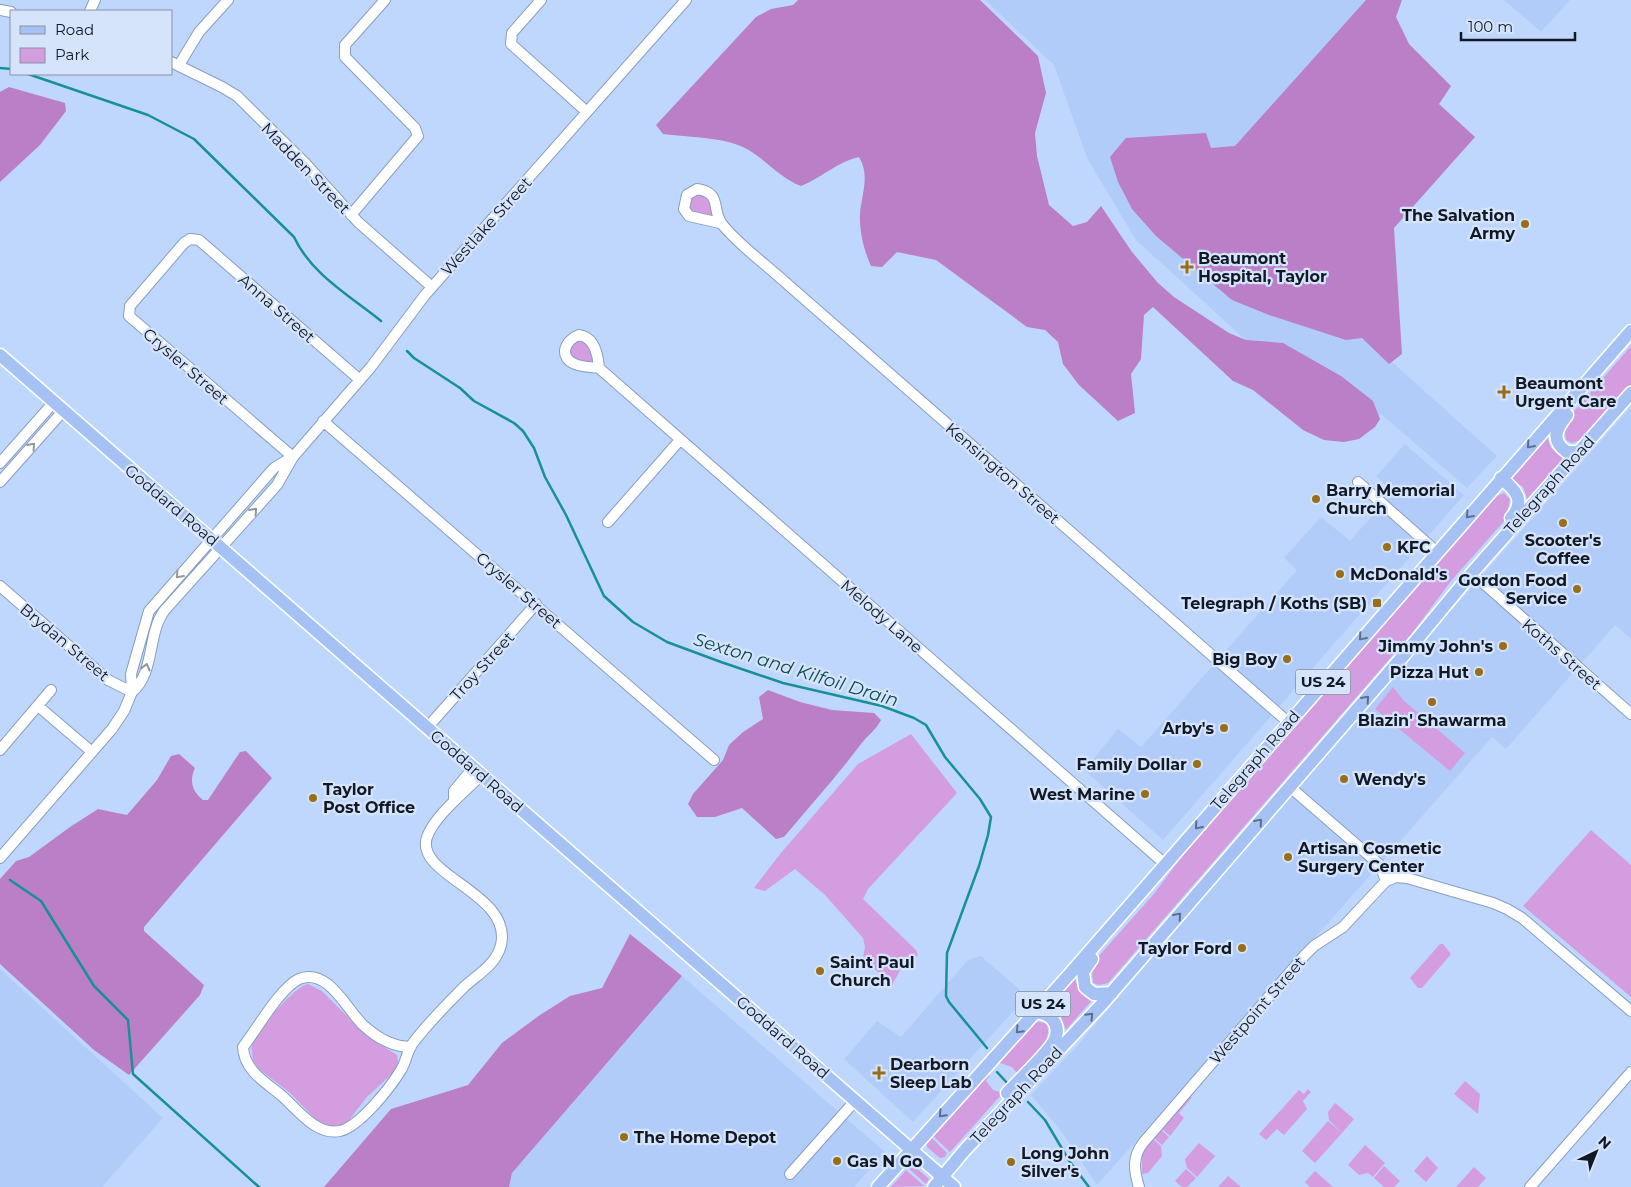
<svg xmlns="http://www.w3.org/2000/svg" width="1631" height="1187" viewBox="0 0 1631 1187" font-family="Montserrat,sans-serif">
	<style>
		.built { fill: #b1ccf9 }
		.green { fill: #d49ddf }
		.forest { fill: #ba7fc6 }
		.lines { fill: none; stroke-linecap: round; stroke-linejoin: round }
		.stream { stroke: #179096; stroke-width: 2.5 }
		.minor-casing { stroke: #889ec3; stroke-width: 12 }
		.major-casing { stroke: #fff; stroke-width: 15 }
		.minor { stroke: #fff; stroke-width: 10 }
		.major { stroke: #a6c2f4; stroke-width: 12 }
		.oneway { stroke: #5c6e8e }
		.oneway2 { stroke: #94989e }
		.poi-dot { fill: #976e19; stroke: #d6e4fb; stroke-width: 2 }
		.labels { text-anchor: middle; stroke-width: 4.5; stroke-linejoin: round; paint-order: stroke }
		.shield { fill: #d6e4fb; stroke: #4c5667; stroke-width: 1 }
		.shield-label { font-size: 15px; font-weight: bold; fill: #111927 }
		.street-label { font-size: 16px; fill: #111927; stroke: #d6e4fb }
		.poi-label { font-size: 16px; font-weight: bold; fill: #111927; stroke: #d6e4fb; text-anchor: start }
		.water-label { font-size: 18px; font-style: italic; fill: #0a4b4f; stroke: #d6e4fb }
	</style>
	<rect width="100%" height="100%" fill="#c0d7fd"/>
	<path class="built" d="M985,0H1383L1364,337L1497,456L1467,488L1381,414L1352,437L1136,240L1087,158L1054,65Z
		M1504,0H1570L1541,32Z
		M1631,407V639L1615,625L1506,749L1492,737L1097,1185L1062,1132L1031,1095L1078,1045L1341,735Z
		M1405,444L1464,495L1163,840L1084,770L1118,729L1141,747L1297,570L1284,558L1321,517L1350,541L1393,492L1376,476Z
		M981,956L1027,996L913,1122L844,1059L877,1021L901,1037L968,960Z
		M0,969L163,1118L102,1187H0Z
		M682,976L885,1152L854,1187H509L512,1173Z"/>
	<path class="green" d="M698,192L711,201L714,217L691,212L688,209V199Z
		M578,339L588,342L596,364L582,362L571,357L568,347Z
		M1631,346V384L1583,439L1572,443L1566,440L1565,432L1570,416Z
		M1547,436L1551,448L1565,458L1528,501L1523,487L1510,478Z
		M1504,493L1510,499L1506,519L1451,581L1413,632L1108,983L1099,985L1093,983L1092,970L1097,958L1153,895L1192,843L1492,498Z
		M1393,687L1403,700L1465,753L1450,771L1375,709Z
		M911,734L957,793L868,889L863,899L916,950L918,955L910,964L902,967L892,985L863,958L865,947L863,938L825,895L795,869L765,891L754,888L780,854L858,764Z
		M1591,830L1631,865V997L1523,906Z
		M1440,944H1443L1451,954L1422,988H1418L1410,978Z
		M1075,978C1077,990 1082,994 1092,1000L1066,1030L1060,1014L1049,1007Z
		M308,984L322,991L366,1035L397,1055L398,1062L394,1072L367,1097L346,1124L334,1129L321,1125L290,1093L259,1069L253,1061L251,1043C263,1027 290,989 308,984Z
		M1038,1022L1046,1023C1056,1042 1027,1064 1015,1077L1017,1073L1012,1067L1000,1063V1060L1033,1024Z
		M990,1075L986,1081L993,1090L1003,1093L950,1152L932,1135L983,1079Z
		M1465,1081L1480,1094L1478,1114L1454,1094Z
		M1308,1089L1311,1092L1303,1101L1307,1109L1284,1135L1277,1129L1266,1140L1259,1134L1299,1090L1304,1094Z
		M1188,1097H1192L1179,1113L1184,1118L1170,1136L1162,1129Z
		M1335,1103L1354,1119L1342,1133L1329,1120L1328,1112Z
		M1328,1121L1342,1133L1315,1163L1302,1151Z
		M1161,1130L1169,1137L1162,1145L1154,1138Z
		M931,1137L947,1153L945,1157L940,1158L927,1147L926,1142Z
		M1153,1139L1161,1146L1162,1156L1148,1173L1142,1174V1153Z
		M1199,1143L1215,1156L1197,1177L1187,1168L1185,1159Z
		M1365,1145L1385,1163L1373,1177L1368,1173L1359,1175L1348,1165Z
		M1427,1156L1438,1168L1426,1182L1414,1171Z
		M913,1165L929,1179L926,1184L908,1168Z
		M1384,1166L1400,1181L1394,1187H1384L1374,1178Z
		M1474,1167L1486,1178L1478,1187H1456Z
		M1186,1169L1196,1178L1187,1187H1182L1175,1181Z
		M906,1170L923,1185L925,1186L891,1187Z
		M1315,1171L1333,1187H1334H1310L1305,1182Z
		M1228,1176L1241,1187H1218Z"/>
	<path class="forest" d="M798,0H980L1038,56L1046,93L1035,133L1037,156L1049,205L1073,226L1087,222L1101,206L1132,252L1158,283L1174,297L1229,333L1246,340L1283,343L1341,376L1373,401L1380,419L1375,427L1359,439L1344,442L1324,440L1303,430L1253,390L1233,381L1153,307L1144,315L1141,359L1131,374L1135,413L1118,421L1079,385L1063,364L1058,342L1045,330L1027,327L936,260L897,252L882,267L871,266C864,251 859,230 860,213C862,193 870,175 859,157C837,162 821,178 801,186C780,178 766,160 747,149C726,137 687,137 663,134L656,125L756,17L771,9L793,5Z
		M1366,0H1402L1396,17L1409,44L1451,86L1439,104L1475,137L1394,228L1402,354L1389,364L1362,338L1346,340L1269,315L1232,300L1156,236L1132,209L1118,182L1110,157L1126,138L1206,133L1211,148L1235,146Z
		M9,87L65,103L66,111L40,145L0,182V92Z
		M768,690L800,702L832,710L874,713L881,720C876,730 868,735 861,744C837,776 810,806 784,837L776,839L742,808L715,817H697L688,804L693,794L723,760L729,745L743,732L763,719L759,697Z
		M246,751L272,778L144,927V931L204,985L200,995L129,1075L94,1050L0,964V879L16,861L29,857L70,827L98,809L127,815L157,780L171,756L179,754L195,768C189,781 192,791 203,800H208L240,752Z
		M630,934L682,976L512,1173L509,1187H324L391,1109L468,1085L502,1043L540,1015L570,996L602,988Z"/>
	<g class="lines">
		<path class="stream" d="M0,68L11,69
			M28,74L148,115L194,139L294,237C311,274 350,296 381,321
			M407,351L414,358L460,388L474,401L514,423L523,431L534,448L545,477L566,515L604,596L633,622L667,642L721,662L783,683L882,706L914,718L926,725L945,757L980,799L991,817L988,835L979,866L947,953L946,996L949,1002L987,1048
			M10,880L41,901L94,986L128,1020L133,1074L259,1187
			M997,1072L1009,1085
			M1028,1102L1045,1120L1070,1162L1089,1187"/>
		<defs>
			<path id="minor" d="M541,0L512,33L511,44L587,112
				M0,10L11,12
				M90,11L95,0
				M171,62L222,87L237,96L306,164L358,222L432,287
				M179,65L199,32L228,0
				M351,215L418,136L415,128L345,57V45L385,0
				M720,223L689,216L684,209L687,195L697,189C723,193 711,210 722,224C736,242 760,260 777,275L1288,722
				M599,368C591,367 582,367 575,364C558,357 565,340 579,335C595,337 598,355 599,368L1165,864
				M323,421L714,760
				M293,457L129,316L130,306L184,243L190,239L199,240L360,380
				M0,463L54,402
				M0,482L64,410
				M1358,482L1437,552
				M608,522L680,440
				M1472,573L1631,714
				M0,586L108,680L132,692
				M132,692C155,673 147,635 164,611L277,485L293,457L371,367L425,295L686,0
				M38,706L92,752
				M427,728L536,604
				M0,750L51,690
				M1290,787L1380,865L1386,881
				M454,799V791L473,768
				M0,858L112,729L124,711L132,692L131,674L149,611L274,468L292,457
				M411,1047C392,1047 376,1037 363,1025C347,1010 328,967 299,979C280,988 257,1029 243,1047C244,1070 265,1082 281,1095C297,1109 316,1136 340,1131C360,1126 390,1088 401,1070C406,1062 407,1051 413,1043C428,1023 447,1004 464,987C478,974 496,965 501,945C513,893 414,876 427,837C435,815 465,792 481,775
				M790,1174L855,1101
				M1139,1187C1134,1171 1132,1157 1143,1143L1304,956L1314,946L1343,927L1386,881L1396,877L1407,878L1493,903L1507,909L1522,918L1631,1011
				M1530,1187L1631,1072"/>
			<path id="major" d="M0,355L954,1187
				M1567,415C1556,429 1550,440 1567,452H1578
				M1501,478C1516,490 1526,501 1511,518
				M1092,959L1083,972L1085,987L1094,994L1112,993
				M1007,1093C1018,1081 1048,1053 1054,1041C1062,1025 1051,1013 1035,1012
				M878,1187L1068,976L1631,331
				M934,1187L964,1151L1101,1005L1404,655L1472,573L1631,393"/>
		</defs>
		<use href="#minor" class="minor-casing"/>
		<use href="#major" class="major-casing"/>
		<use href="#minor" class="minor"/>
		<use href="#major" class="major"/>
	</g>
	<defs><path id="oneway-chevron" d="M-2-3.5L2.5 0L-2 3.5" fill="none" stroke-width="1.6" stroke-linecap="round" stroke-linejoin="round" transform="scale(1.25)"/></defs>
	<g class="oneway">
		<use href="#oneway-chevron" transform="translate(1530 445) rotate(131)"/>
		<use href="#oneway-chevron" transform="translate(1469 515) rotate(132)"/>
		<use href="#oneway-chevron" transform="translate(1362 637) rotate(131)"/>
		<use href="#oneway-chevron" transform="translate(1366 699) rotate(-49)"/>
		<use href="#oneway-chevron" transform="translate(1259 822) rotate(-49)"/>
		<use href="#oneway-chevron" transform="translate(1198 826) rotate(131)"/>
		<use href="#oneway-chevron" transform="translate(1178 916) rotate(-49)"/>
		<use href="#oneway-chevron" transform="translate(1090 1016) rotate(-47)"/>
		<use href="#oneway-chevron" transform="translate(1019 1030) rotate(133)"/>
		<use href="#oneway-chevron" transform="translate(942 1114) rotate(133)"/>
	</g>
	<g class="oneway2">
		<use href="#oneway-chevron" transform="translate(32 446) rotate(-48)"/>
		<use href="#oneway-chevron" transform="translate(254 511) rotate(-48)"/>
		<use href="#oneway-chevron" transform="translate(179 575) rotate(132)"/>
		<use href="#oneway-chevron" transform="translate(146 667) rotate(-76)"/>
	</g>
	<g class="poi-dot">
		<circle cx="1525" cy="224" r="5"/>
		<path d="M1184.5 259.5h5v5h5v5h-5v5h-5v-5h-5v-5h5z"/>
		<path d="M1501.5 384.5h5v5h5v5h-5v5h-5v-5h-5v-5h5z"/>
		<circle cx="1316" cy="499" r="5"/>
		<circle cx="1563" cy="523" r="5"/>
		<circle cx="1387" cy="547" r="5"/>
		<circle cx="1340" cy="574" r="5"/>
		<circle cx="1577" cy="589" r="5"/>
		<rect x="1372" y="598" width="10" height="10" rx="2.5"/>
		<circle cx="1503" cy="646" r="5"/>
		<circle cx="1287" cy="659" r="5"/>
		<circle cx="1479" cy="672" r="5"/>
		<circle cx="1432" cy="702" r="5"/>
		<circle cx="1224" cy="728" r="5"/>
		<circle cx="1197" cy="764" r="5"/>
		<circle cx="1344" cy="779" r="5"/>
		<circle cx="1145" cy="794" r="5"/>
		<circle cx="313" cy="798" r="5"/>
		<circle cx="1288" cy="857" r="5"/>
		<circle cx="1242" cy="948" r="5"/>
		<circle cx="820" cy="971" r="5"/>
		<path d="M876.5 1065.5h5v5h5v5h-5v5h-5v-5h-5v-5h5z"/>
		<circle cx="624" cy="1137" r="5"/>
		<circle cx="837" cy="1161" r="5"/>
		<circle cx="1011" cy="1162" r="5"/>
	</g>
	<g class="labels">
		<g class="shield">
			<rect x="1295.5" y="669.5" width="55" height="25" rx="4"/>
			<rect x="1015.5" y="991.5" width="55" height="25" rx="4"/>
		</g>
		<g class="shield-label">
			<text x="1323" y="687">US 24</text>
			<text x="1043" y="1009">US 24</text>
		</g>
		<g class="street-label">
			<text transform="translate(306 168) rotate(46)" y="6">Madden Street</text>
			<text transform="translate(486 226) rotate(-48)" y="6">Westlake Street</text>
			<text transform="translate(277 308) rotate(41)" y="6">Anna Street</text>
			<text transform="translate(186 366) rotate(41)" y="6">Crysler Street</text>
			<text transform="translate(1003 473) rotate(41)" y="6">Kensington Street</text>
			<text transform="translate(1549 485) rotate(-48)" y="6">Telegraph Road</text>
			<text transform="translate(172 505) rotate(40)" y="6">Goddard Road</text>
			<text transform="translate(519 590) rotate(41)" y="6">Crysler Street</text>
			<text transform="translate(882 616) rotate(41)" y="6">Melody Lane</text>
			<text transform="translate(65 642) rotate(40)" y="6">Brydan Street</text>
			<text transform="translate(1562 654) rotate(41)" y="6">Koths Street</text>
			<text transform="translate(482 666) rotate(-48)" y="6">Troy Street</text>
			<text transform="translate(1255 760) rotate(-49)" y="6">Telegraph Road</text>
			<text transform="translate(477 771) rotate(41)" y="6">Goddard Road</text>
			<text transform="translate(1257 1010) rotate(-49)" y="6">Westpoint Street</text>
			<text transform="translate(783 1037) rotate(41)" y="6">Goddard Road</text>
			<text transform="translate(1016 1095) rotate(-47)" y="6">Telegraph Road</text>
		</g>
		<g class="poi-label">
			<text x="1515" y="221" text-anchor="end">The Salvation<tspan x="1515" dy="18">Army</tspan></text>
			<text x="1198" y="264">Beaumont<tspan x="1198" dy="18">Hospital, Taylor</tspan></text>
			<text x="1515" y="389">Beaumont<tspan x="1515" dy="18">Urgent Care</tspan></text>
			<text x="1326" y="496">Barry Memorial<tspan x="1326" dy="18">Church</tspan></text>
			<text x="1563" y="546" text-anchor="middle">Scooter's<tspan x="1563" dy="18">Coffee</tspan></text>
			<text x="1397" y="553">KFC</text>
			<text x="1350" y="580">McDonald's</text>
			<text x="1567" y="586" text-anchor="end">Gordon Food<tspan x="1567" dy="18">Service</tspan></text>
			<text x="1367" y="609" text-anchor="end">Telegraph / Koths (SB)</text>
			<text x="1493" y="652" text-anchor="end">Jimmy John's</text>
			<text x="1277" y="665" text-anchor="end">Big Boy</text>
			<text x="1469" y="678" text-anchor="end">Pizza Hut</text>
			<text x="1432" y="726" text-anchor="middle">Blazin' Shawarma</text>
			<text x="1214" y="734" text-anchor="end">Arby's</text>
			<text x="1187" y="770" text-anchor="end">Family Dollar</text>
			<text x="1354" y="785">Wendy's</text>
			<text x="323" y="795">Taylor<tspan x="323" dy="18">Post Office</tspan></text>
			<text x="1135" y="800" text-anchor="end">West Marine</text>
			<text x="1298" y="854">Artisan Cosmetic<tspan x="1298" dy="18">Surgery Center</tspan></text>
			<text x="1232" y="954" text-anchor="end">Taylor Ford</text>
			<text x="830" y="968">Saint Paul<tspan x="830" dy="18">Church</tspan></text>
			<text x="890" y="1070">Dearborn<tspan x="890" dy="18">Sleep Lab</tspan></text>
			<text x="634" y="1143">The Home Depot</text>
			<text x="1021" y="1159">Long John<tspan x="1021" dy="18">Silver's</tspan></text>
			<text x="847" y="1167">Gas N Go</text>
		</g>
		<g class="water-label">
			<text transform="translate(796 670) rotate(17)" y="6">Sexton and Kilfoil Drain</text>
		</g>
	</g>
	<rect x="10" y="10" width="162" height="65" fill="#d6e4fb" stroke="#8793a6"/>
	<rect x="20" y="26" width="25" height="8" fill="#a6c2f4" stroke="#8793a6"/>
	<text x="55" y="35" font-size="15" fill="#111927">Road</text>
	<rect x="20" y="48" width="25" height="15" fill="#d49ddf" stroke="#8793a6"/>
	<text x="55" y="60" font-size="15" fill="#111927">Park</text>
	<g transform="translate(1596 1152) rotate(43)" stroke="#d6e4fb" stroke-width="4" paint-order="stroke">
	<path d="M0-4L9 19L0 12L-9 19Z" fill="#111927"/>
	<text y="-8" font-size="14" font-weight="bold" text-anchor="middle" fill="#111927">N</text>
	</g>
	<path d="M1461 32v8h114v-8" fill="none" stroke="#111927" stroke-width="2.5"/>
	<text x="1468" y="32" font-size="15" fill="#111927" stroke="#d6e4fb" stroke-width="4" paint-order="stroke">100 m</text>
</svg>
